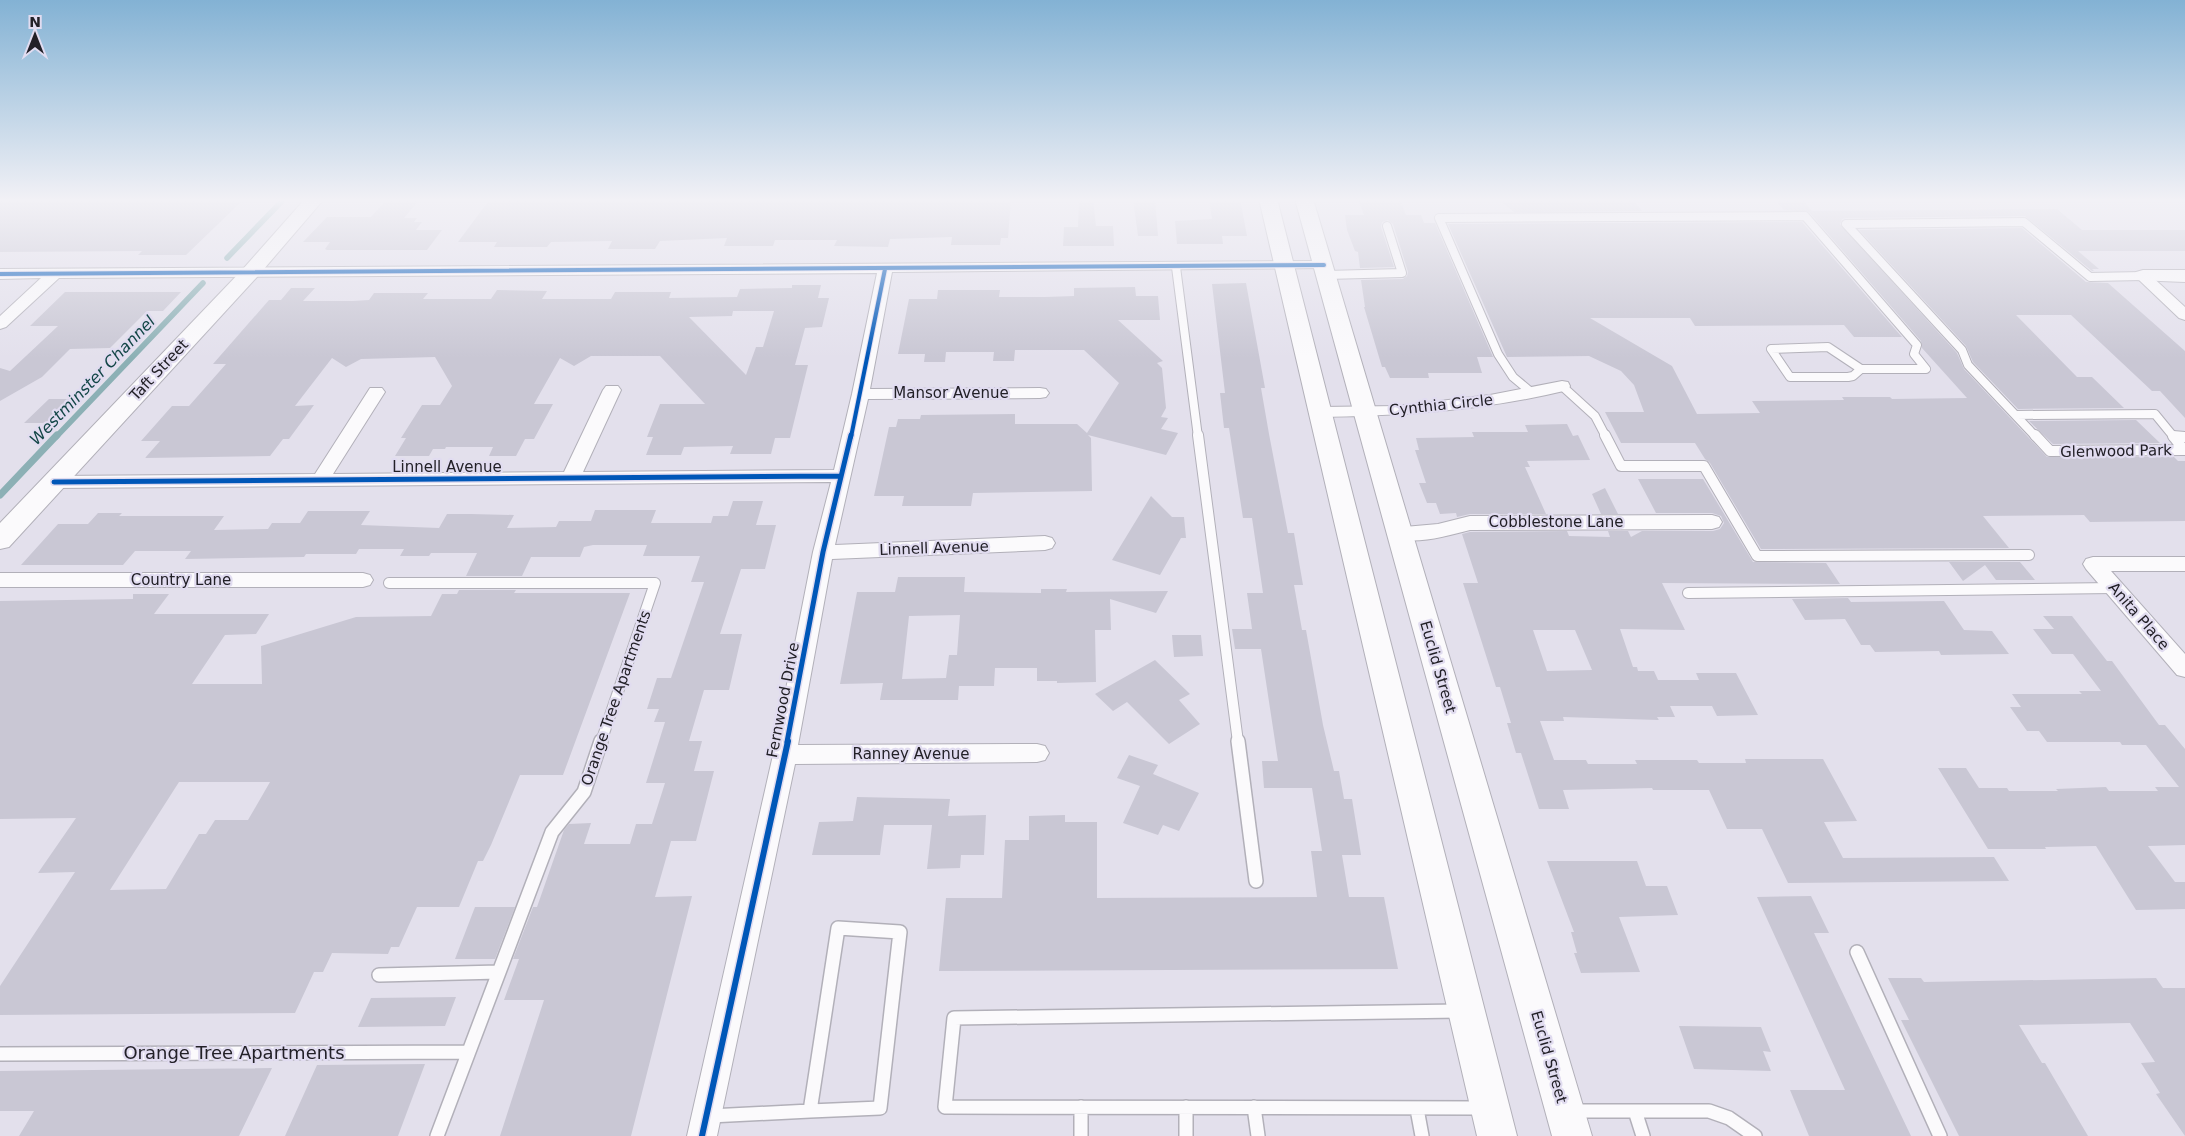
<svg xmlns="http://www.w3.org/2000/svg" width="2185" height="1136" viewBox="0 0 2185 1136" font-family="'DejaVu Sans',sans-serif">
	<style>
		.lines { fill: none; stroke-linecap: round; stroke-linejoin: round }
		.stream-far1 { stroke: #8cb0b5; stroke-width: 5.5 }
		.stream { stroke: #8cb0b5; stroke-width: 7 }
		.building { fill: #c9c7d4; fill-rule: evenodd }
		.lane-far2-casing { stroke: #b2b0b9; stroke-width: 10 }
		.lane-far1-casing { stroke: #b2b0b9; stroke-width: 12 }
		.lane-casing { stroke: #b2b0b9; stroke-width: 16 }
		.street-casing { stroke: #b2b0b9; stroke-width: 2 }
		.secondary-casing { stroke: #b2b0b9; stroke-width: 2 }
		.primary-casing { stroke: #b2b0b9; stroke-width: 2 }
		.lane-far2 { stroke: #fbfafc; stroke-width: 8 }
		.lane-far1 { stroke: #fbfafc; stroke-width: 10 }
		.lane { stroke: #fbfafc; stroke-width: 13 }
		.street { fill: #fbfafc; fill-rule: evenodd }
		.secondary { fill: #fbfafc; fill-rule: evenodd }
		.primary { fill: #fbfafc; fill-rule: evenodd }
		.cycleway-far2-casing { stroke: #e1dcf0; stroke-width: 6 }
		.cycleway-far1-casing { stroke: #e1dcf0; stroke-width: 8 }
		.cycleway-casing { stroke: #e1dcf0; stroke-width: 9 }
		.cycleway-far2 { stroke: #0057b8; stroke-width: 4 }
		.cycleway-far1 { stroke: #0057b8; stroke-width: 5 }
		.cycleway { stroke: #0057b8; stroke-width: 6 }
		.labels { text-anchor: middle; stroke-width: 4.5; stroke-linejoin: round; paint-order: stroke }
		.street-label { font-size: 15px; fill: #222027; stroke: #e1dcf0 }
		.water-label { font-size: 16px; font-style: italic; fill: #124546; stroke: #e1dcf0 }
		.near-street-label { font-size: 18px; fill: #222027; stroke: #e1dcf0 }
	</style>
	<rect width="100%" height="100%" fill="#e3e0ec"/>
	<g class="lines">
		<path class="stream-far1" d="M227,258L284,199
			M56,437L203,283"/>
		<path class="stream" d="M0,495L57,435"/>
	</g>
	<path class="building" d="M0,199H244L186,255H138L142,251L0,252Z
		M387,199H420L404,218H417L414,222H422L416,230H442L427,250H327L325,249L330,242H303L327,217H371Z
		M490,199H1011L1008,238H1001L1000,245H951L952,237L890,239L888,247L834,246L837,240H775L773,246H724L727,238L660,241L655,249H608L612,241L551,242L547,247H494L497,242H458Z
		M1079,199H1093L1096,226H1113L1114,246H1063L1064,227H1078Z
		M1133,199H1155L1158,236H1138Z
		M1209,199H1240L1247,236H1222L1223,244H1177L1175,221L1212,219Z
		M1358,199L1400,200L1406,215H1421L1424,223H1435L1493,357H1477L1482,373H1428L1429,378H1390L1385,367H1382L1364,307H1365L1361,280L1403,279L1407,276L1408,272L1393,224L1388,220L1382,222L1381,227L1394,267L1360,268L1358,252L1355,251L1347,230L1345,215H1364Z
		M1498,199H1633L1642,211L1514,212Z
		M1803,200L1812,211L2057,209L2082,230H2185V251H2078L2099,269H2092L2094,271H2092L2025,216L1846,218L1842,219L1840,224L1957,353L1964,369L2047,457H2174L2178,461H2185V521L2090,522L2084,515L1983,516L2009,548L1761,549L1710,463L1705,459L1695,443H1621L1605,412H1644L1634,385L1621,371L1589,356L1507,357L1448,224L1802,222L1902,337H1854L1844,325L1695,326L1690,318H1590L1672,366L1697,414L1760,413L1752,401L1844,400L1842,397H1890L1892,399L1967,398L1922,348L1921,341L1809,212L1784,210L1776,201Z
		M2022,228L2086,282L2108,283L2185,351V418L2160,391H2152L2071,315H2016L2077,377H2092L2124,408L2018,409L1973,362L1966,346L1859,230Z
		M1246,283L1265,388H1261L1269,434L1288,533H1294L1303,585H1294L1302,630H1306L1323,725L1334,771H1339L1344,799H1352L1358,836L1361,855H1342L1349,897H1384L1398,969L939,971L946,898H1002L1005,840H1029V816L1065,815V822H1097V898L1317,897L1311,851H1322L1312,788H1264L1262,761H1278L1261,649H1235L1232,629H1252L1247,593H1263L1252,518H1243L1229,428H1224L1220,393H1225L1212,284Z
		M792,285H821L818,298H829L822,327L805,328L795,365H808L790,438H775L771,454H730L733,446L684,447L681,455H646L653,437H647L660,404H705L660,356H591L574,366L560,358L534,404H553L534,439H525L516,456H489L493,447H446L445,449H433L429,456H395L406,438H401L422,405H440L452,386L435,357L361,359L346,367L332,358L295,406L314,405L289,439H283L270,456L145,458L160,441H141L172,406H189L226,364H213L269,300H281L291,288H315L303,301H353L369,300L374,293H428L423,299H491L497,290L547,291L542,299H611L615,292H671L669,298L737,297L740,289L792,288ZM733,311H774L763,347H756L746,375L689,317L732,316Z
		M1135,287L1136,296H1158L1160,320H1118L1163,361L1157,363L1162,368L1166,408L1161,417L1168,418L1161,429L1178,433L1166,455L1088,435L1091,438L1092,491L973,493L971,506H902L904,496H874L889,427H896L898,419H920L921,415L1015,414V424H1077L1087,433L1119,383L1084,350H1015L1014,361H993L994,352H946L945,362H924L925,354H898L909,299H937L938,290H1000L999,297H1045L1074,296V288Z
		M65,292H181L163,311H147L110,348L70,349L42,377L0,401V368L10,371L58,326H30Z
		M49,399H77L53,423H24Z
		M2136,420L2160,443L2053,444L2029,421Z
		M1567,424L1573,436L1578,435L1590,460L1527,461L1530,467H1525L1546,514H1470L1457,517L1456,513L1440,514L1436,503H1427L1419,483H1426L1415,450H1419L1416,438L1474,437L1472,432H1528L1525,425Z
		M1638,479H1703L1753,562L1826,563L1840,584L1662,583L1685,630L1620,629L1633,667H1637L1638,671H1654L1658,680H1699L1696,673H1736L1758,715L1717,716L1712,706H1670L1675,717H1657L1659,720L1563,717L1564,721H1540L1554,760H1586L1588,764H1637L1635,760H1697L1699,763H1746L1745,759H1823L1857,821L1824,822L1843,858L1994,857L2009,881L1788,883L1762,829H1727L1709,790H1653L1652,788L1563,790L1569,809H1539L1521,753H1516L1507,723H1511L1500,687H1496L1463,583H1478L1462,534L1470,532L1567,531L1569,536L1610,537L1608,531H1628L1631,537L1642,531H1713L1720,529L1724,523L1721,516L1712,513H1656ZM1533,630H1575L1592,670L1547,671Z
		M1605,488L1618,514H1601L1592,494Z
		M1151,496L1172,517H1184L1186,538H1181L1160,575L1112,560Z
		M733,501H763L756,525H776L765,569H741L720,634H742L729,690H704L689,741H702L694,771H714L696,841H671L655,897L692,896L631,1136H500L544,1000H504L519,959H513L533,907H537L564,830L569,824L591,823L584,844H630L636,824H652L665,783H646L665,722H654L659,709H647L657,678H671L704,582H691L700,556H643L647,545H593L584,547L580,557H531L522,576H466L477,553H431L429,556H400L404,549H359L356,554H306L304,557L185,559L191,551H135L123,565H21L58,524H88L98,513H122L119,516H224L214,530L268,529L272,523H300L308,511H370L361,525L439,528L447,514H471L514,515L507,528L556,527L559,521H591L595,510H656L651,523H711L713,516H728Z
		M1949,562H2020L2035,580H1996L1985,565L1963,581Z
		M898,577H965L964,592L1041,593V589H1067L1066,592L1168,591L1156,613L1110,599L1111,630H1095L1096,682L1057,683V681H1037V668H995L994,686H959L958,700H880L883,683L840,684L857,592H895ZM960,615L957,655H949L946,678L902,679L909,616Z
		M459,590H516L514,593H630L563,775H520L491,845L483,861H478L459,907H417L399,947H391L388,954L332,953L323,972H314L295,1013L0,1015V986L75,872L38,873L76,818L0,819V601L133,599V594H169L154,614H269L256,634L225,635L192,684H262L261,646L356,617L431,616L442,594H457ZM179,782H270L248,820H215L206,834H199L166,889L110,890Z
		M1848,598L1851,602L1944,601L1964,630L1992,631L2009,654L1941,655L1939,651L1875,652L1870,645H1861L1845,619L1805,620L1792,599Z
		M2043,616H2072L2107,661H2112L2159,725H2165L2185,749V845L2148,846L2175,882H2185V909L2136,910L2096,846L2045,847L2046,849H1988L1938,768H1966L1979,788H2007L2009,791H2058L2056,789L2106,787L2109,791H2158L2155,787H2179L2146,745H2122L2120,742H2047L2039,731H2027L2010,707H2021L2012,694H2082L2079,691H2101L2073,654H2052L2033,629H2054Z
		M1172,635H1201L1203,656L1174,657Z
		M1155,660L1190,694L1179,700L1200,724L1169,744L1127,702L1113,711L1095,694Z
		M1129,755L1158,765L1153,774L1199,793L1179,831L1163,825L1158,835L1123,823L1140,786L1117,778Z
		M857,797L950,799L948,816L986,815L984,855H961L960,868L927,869L932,825H884L880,855H812L819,822L853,821Z
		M1547,861H1637L1646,886H1667L1678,915L1619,917L1640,972L1581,973L1574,953H1577L1571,932H1574Z
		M1811,896L1829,933H1814L1911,1136H1809L1790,1090H1845L1757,897Z
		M475,907H515L495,959H455Z
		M1888,978H1921L1924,982L2156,978L2163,988H2185V1136L2156,1094L2160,1093L2141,1063L2155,1062L2130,1023L2019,1025L2042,1063H2045L2088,1136H1959L1901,1020H1909Z
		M456,997L445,1026L358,1027L371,998Z
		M1679,1026L1761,1027L1771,1052L1763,1051L1771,1071L1694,1069Z
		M425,1064L398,1136H285L317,1065Z
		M272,1068L239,1136H19L34,1111H0V1071Z"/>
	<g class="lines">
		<defs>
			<path id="lane-far2" d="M1176,267L1198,437
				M1326,275L1402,273L1387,226
				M1828,347L1861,369L1853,376L1848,377H1790L1771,349Z
				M1562,386L1595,416L1606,437
				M1531,392L1513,377L1498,354L1439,218L1805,216L1917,345L1914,354L1926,369H1861
				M2016,415L2155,414L2173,436
				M2036,437L1968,365L1962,350L1846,224L2024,222L2090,277L2143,276
				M2173,437H2180"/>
			<path id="lane-far1" d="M1198,435L1238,742
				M1605,435L1621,466H1704L1757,556L2029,555
				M2035,435L2050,451L2184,450L2173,436L2185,437
				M389,583H655L601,742
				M1688,593L2114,588"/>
			<path id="lane" d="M1238,741L1256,881
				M838,928L900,932L880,1108L810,1111Z
				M1857,952L1940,1136
				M379,975L499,972
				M1460,1011L954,1018L945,1107L1484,1108
				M0,1054L468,1052
				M1081,1107V1136
				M1186,1107V1136
				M1254,1107L1258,1136
				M1417,1109L1422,1136
				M1573,1111H1709L1729,1118L1755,1136
				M1635,1111L1643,1136
				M710,1116L810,1111
				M437,1136L552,832L584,792L601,741"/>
			<path id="street" d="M1324,261L1329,262L1331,265L1329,268L892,272L870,389L1040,388L1046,389L1049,393L1046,397L1040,398L868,399L835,545L1045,536L1052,538L1055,543L1052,548L1045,550L832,559L798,745L1037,744L1045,746L1049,753L1045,760L1037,762L795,764L717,1136H687L773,755L813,552L831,482L54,488L47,486L45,482L47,478L54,476L315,474L370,388H382L385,392L333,474L564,472L603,390L606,386H618L621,390L583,472L834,470L852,394L877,273L59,278L6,327L0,329V316L41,278L0,279V269Z
				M2143,271L2148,273L2185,307V320L2179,318L2138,279L2135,276L2138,273Z
				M1562,381L1568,382L1570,386L1568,390C1486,410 1404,416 1320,417L1314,416L1311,412L1314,408L1320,407L1398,406L1490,395Z
				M1712,515L1719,517L1722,522L1719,527L1712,529L1470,530C1446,536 1417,545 1393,538L1390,533L1393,528L1438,524L1470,516Z
				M2093,557H2185V571H2111L2185,654V677L2177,675L2086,569L2083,564L2086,559Z
				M0,573H363L370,575L373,580L370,585L363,587H0Z"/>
			<path id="secondary" d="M305,199H324L257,277L9,547L0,549V523L243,269Z
				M2143,270H2185V282L2136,280L2133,276L2136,272Z"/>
			<path id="primary" d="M1259,199H1277L1517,1136H1477Z
				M1295,199H1313L1592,1136H1552Z"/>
		</defs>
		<use href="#lane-far2" class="lane-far2-casing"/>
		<use href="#lane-far1" class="lane-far1-casing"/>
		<use href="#lane" class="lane-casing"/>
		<use href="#street" class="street-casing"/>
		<use href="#secondary" class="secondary-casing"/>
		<use href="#primary" class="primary-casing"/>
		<use href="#lane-far2" class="lane-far2"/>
		<use href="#lane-far1" class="lane-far1"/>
		<use href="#lane" class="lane"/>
		<use href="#street" class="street"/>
		<use href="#secondary" class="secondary"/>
		<use href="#primary" class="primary"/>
		<defs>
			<path id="cycleway-far2" d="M0,274L1324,265
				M851,437L885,269"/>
			<path id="cycleway-far1" d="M54,482L840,476
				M787,742L823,552L851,435"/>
			<path id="cycleway" d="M702,1136L788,741"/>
		</defs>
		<use href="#cycleway-far2" class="cycleway-far2-casing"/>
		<use href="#cycleway-far1" class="cycleway-far1-casing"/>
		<use href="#cycleway" class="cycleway-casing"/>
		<use href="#cycleway-far2" class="cycleway-far2"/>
		<use href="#cycleway-far1" class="cycleway-far1"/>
		<use href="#cycleway" class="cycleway"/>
	</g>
	<linearGradient id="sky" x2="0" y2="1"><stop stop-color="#83b2d4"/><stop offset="0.56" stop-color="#f2f1f6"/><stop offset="1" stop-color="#f2f1f6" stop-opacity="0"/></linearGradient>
	<rect width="2185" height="358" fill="url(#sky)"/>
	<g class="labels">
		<g class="street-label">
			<text transform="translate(159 370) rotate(-47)" y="5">Taft Street</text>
			<text x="951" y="398">Mansor Avenue</text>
			<text transform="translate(1441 405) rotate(-6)" y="5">Cynthia Circle</text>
			<text transform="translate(2116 451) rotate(-1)" y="5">Glenwood Park</text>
			<text x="447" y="472">Linnell Avenue</text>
			<text x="1556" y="527">Cobblestone Lane</text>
			<text transform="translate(934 548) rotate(-2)" y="5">Linnell Avenue</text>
			<text x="181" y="585">Country Lane</text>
			<text transform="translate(2139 616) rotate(49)" y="5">Anita Place</text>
			<text transform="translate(1438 667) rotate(74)" y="5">Euclid Street</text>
			<text transform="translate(616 698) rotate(-71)" y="5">Orange Tree Apartments</text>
			<text transform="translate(783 700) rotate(-79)" y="5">Fernwood Drive</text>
			<text x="911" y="759">Ranney Avenue</text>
			<text transform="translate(1549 1057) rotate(74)" y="5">Euclid Street</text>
		</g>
		<g class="water-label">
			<text transform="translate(92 380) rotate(-46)" y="6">Westminster Channel</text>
		</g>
		<g class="near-street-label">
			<text x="234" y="1059">Orange Tree Apartments</text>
		</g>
	</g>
	<g transform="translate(35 35)" stroke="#e1dcf0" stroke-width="4" paint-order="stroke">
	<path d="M0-4L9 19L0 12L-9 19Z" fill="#222027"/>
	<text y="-8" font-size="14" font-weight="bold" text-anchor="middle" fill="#222027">N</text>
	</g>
</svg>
